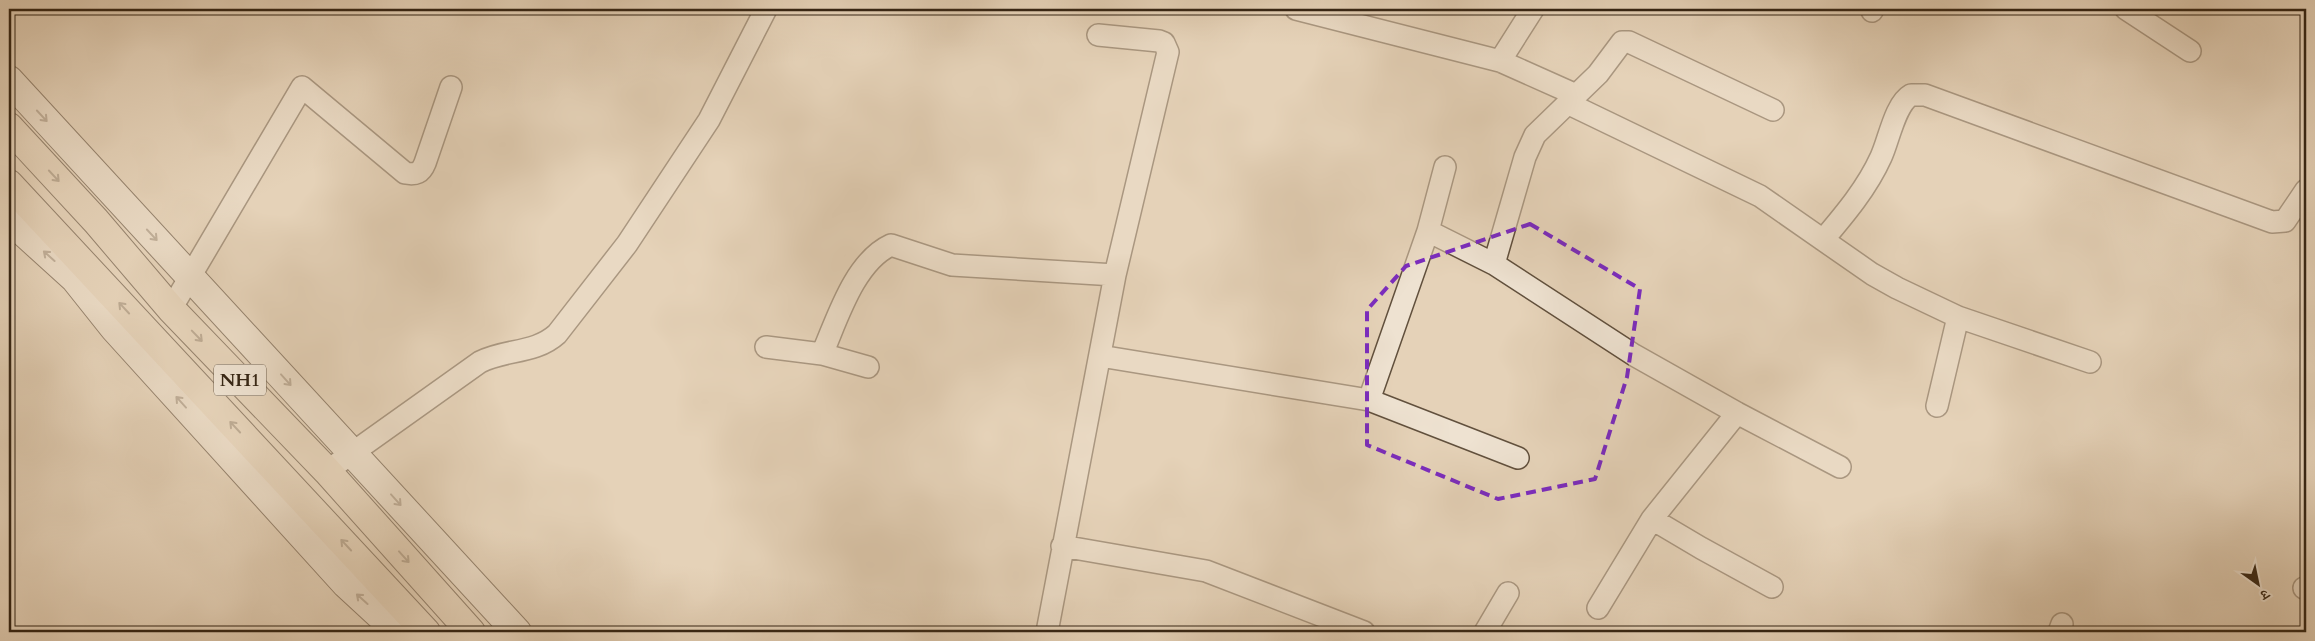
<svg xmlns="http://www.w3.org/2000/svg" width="2315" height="641" viewBox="0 0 2315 641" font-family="Cardo,'Noto Serif Devanagari',serif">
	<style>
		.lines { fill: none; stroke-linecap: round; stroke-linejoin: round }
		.street-casing { stroke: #61503d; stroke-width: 24 }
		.secondary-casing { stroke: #352514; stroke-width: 30 }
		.highway-casing { stroke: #352514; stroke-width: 30 }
		.street { stroke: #eee2d1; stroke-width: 21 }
		.secondary { stroke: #eee2d1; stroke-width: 28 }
		.highway { stroke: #e5d2b8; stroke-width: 28 }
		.oneway { stroke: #928472 }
		.oneway2 { stroke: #8d7c66 }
		.marked { fill: none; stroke: #7b2cbf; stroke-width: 4; stroke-dasharray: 10 6; stroke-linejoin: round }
		.labels { text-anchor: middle; stroke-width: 4; stroke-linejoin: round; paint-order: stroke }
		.shield { fill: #eee2d1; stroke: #6c5e4d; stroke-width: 1 }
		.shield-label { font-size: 18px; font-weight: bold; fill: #352514 }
	</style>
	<rect width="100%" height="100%" fill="#e5d2b8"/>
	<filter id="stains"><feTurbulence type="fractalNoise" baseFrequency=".004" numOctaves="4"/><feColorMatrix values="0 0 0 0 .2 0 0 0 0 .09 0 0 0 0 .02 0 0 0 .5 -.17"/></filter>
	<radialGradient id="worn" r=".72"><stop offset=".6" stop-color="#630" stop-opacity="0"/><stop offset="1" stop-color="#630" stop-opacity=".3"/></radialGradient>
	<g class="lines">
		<defs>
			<path id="street" d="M1296,9L1500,61L1574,94
				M2126,9L2190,51
				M1872,11L1873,9
				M1500,61L1533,9
				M1567,103L1760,196L1872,274L1897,288L1958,317L2090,362
				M1428,231L1494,264L1634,355L1737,413L1840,467
				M1823,240C1845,214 1867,188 1881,157C1889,140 1895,104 1911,95H1925L2272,222L2285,221L2306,190
				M1494,264L1525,157L1535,135L1598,74L1622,42H1629L1773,110
				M171,309L302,87L405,173C416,175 421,173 425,163L451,87
				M766,347L822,354L868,367
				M822,354C837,320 854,262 891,245L952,265L1115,275
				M1100,356L1369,400L1518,458
				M1369,400L1428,231L1445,167
				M1937,406L1958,317
				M327,471L480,362C505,349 535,354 557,334L627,244L709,120L766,9
				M1652,519L1701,548L1772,587
				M1062,546L1206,571L1364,632
				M2304,588H2306
				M1598,608L1652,519L1737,413
				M1047,632L1115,275L1168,52L1164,43L1159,41L1098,35
				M1485,632L1508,593
				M2059,632L2062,624"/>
			<path id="secondary" d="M9,80L517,632
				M9,219L75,279L114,328L346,584L398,632"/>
			<path id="highway" d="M9,127L96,221L171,309L327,471L471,632
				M9,184L426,632"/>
		</defs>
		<use href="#street" class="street-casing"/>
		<use href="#secondary" class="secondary-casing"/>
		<use href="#highway" class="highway-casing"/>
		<use href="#street" class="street"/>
		<use href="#secondary" class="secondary"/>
		<use href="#highway" class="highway"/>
	</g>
	<defs><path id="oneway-shaft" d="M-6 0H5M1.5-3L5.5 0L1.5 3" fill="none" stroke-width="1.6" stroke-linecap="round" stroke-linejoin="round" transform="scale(1.25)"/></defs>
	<g class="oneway">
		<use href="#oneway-shaft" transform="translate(42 116) rotate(47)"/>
		<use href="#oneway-shaft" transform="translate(152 235) rotate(47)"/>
		<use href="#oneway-shaft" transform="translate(49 256) rotate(-138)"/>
		<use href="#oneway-shaft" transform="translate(286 380) rotate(48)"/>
		<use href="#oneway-shaft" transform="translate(181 402) rotate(-132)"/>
		<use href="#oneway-shaft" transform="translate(396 500) rotate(48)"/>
		<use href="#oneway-shaft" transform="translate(362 599) rotate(-138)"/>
	</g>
	<g class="oneway2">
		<use href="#oneway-shaft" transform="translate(54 176) rotate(47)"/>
		<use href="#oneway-shaft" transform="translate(124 308) rotate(-133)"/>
		<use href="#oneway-shaft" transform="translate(197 336) rotate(46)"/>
		<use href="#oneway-shaft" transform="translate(235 427) rotate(-133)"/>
		<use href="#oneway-shaft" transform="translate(346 545) rotate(-133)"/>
		<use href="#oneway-shaft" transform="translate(404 557) rotate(48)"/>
	</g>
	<path d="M0 0H2315V641H0ZM1530,224L1640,289L1627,377L1595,479L1498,499L1367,445V310L1406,266Z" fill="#e5d2b8" fill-opacity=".55" fill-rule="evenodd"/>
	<path class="marked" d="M1530,224L1640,289L1627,377L1595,479L1498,499L1367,445V310L1406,266Z"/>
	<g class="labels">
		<rect class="shield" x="214" y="364.5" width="52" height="31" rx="4"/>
		<g class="shield-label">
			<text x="240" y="386">NH1</text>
		</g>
	</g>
	<rect width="2315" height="641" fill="none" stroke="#e5d2b8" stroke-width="30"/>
	<rect x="10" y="10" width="2295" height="621" fill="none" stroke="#352514" stroke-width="2.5"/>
	<rect x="15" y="15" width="2285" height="611" fill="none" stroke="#352514"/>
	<g transform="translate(2258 584) rotate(147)" stroke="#eee2d1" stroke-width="4" paint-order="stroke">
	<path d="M0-4L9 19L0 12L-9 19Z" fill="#352514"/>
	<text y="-8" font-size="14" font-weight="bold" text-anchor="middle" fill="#352514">उ</text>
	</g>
	<rect width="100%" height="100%" filter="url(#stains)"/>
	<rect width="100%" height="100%" fill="url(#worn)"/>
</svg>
